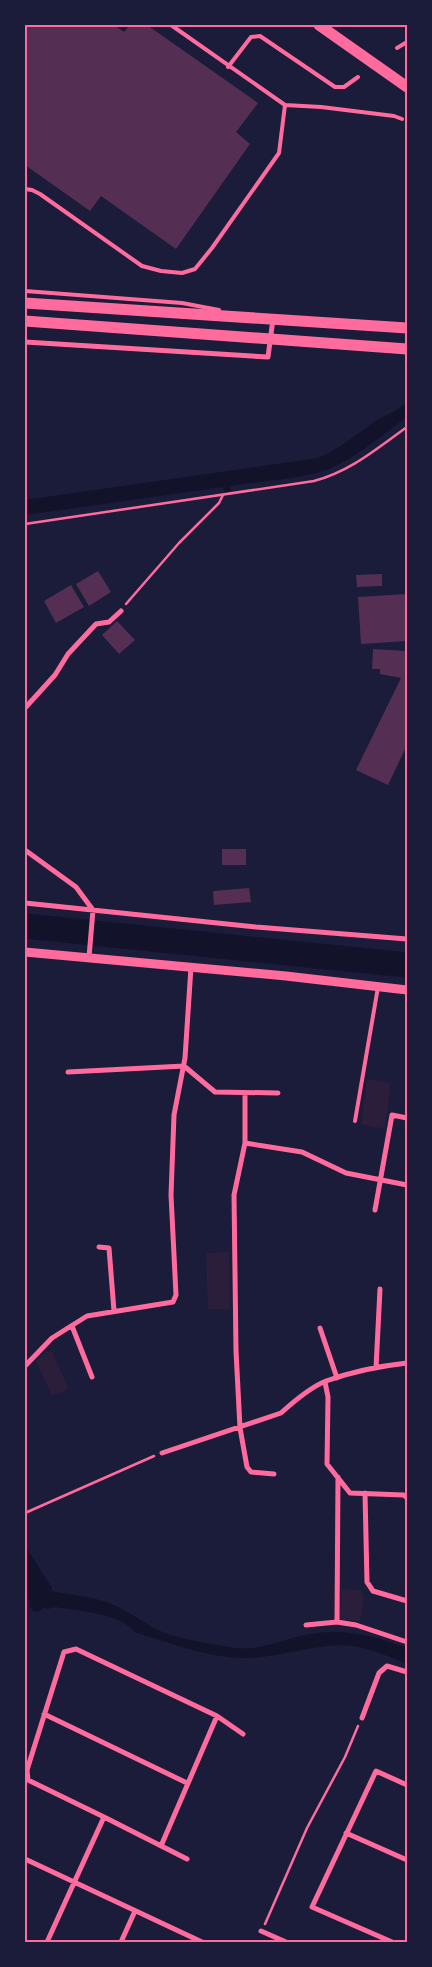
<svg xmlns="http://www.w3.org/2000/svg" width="432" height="1967" viewBox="0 0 432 1967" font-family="'Archivo Narrow',sans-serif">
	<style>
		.green { fill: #2a1e3b }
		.water { fill: #12122b }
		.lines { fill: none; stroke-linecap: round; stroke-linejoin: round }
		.canal { stroke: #12122b; stroke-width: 15 }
		.river { stroke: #12122b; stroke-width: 25 }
		.building { fill: #542f53 }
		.path { stroke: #ff6b9d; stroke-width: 2.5 }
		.service { stroke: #ff6b9d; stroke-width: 4 }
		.minor { stroke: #ff6b9d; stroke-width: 5 }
		.tertiary { stroke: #ff6b9d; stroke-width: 9 }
		.primary { stroke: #ff6b9d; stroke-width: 11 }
		.neatline { fill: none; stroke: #ff6b9d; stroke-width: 2 }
	</style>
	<rect width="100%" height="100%" fill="#1b1b3a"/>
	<path class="green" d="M367,1079L391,1083L385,1129L361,1124Z
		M229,1252L230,1309H208L206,1253Z
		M52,1351L69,1389L52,1396L36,1361L46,1352Z
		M341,1589L361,1590L364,1597L360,1621L343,1620L340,1618Z"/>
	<path class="water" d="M407,402V417C382,435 357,457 329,469C304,479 259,481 230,486L231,491L225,492L223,487L25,515V500L318,458C341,448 354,436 374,422C385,415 398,411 407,402Z
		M25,1546L52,1588L51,1591C71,1595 92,1596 111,1604C127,1610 142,1622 158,1630C176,1639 215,1645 236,1648C261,1651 286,1638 310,1634C345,1628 375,1636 407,1648V1664C390,1657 371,1648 352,1646C318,1642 284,1657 249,1658C210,1659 171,1643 134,1632C124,1614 74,1610 55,1607L47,1609L33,1600H25Z"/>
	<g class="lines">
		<path class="canal" d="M25,1569L40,1594L37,1604"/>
		<path class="river" d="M25,926L407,965"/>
	</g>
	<path class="building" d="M25,25H114L124,32L130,25H147L258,103L236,132L250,144L176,249L101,196L90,211L25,165Z
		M98,571L111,592L89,606L76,584Z
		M382,574V586L357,587L356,575Z
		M71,585L84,607L56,623L44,601Z
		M407,594V641L361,644L358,597Z
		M117,621L135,640L119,654L102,635Z
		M373,649L407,651V745L388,785L356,770L401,678L380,674V669H372Z
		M222,849H246V865H222Z
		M249,888L251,902L214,905L213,891Z"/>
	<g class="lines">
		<path class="path" d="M25,524L314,481C351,471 376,449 407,427
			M126,604L179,543L219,503L223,495
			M25,1513L154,1456
			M265,1924L307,1828L345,1757L358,1726"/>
		<path class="service" d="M397,48L407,42
			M228,67L251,37L260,36L335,87H344L358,77
			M285,105L321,107L394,116L402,119
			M25,189L32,190L40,194L142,266L161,271L182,273L195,269L212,248L279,153L285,105L171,25
			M25,291L182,303L219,310
			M355,1121L378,987"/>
		<path class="minor" d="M25,342L268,357L273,319
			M25,708L55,675L68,654L96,624L109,622L121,611
			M25,850L76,887L93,910L89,957
			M25,903L256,927L407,939
			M68,1072L184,1066L215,1092L278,1093
			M245,1093V1143L234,1195L236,1351L240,1428L247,1467L251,1472L274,1474
			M245,1143L302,1152L346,1173L407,1185
			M375,1210L392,1115L407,1118
			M99,1247L109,1248L114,1311
			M72,1326L92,1377
			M320,1328L337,1378
			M25,1366L52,1338L87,1316L173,1302L176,1295L171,1195L174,1115L185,1058L191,967
			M376,1368L380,1289
			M325,1382L328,1397L327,1464L350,1493L404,1495L407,1498
			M162,1453L281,1413C292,1403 311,1387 326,1381C351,1372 380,1366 407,1363
			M338,1477L337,1622L356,1625L407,1642
			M365,1493L367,1582L373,1591L407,1601
			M306,1625L337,1622
			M44,1714L187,1783
			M362,1718L379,1673L387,1666L407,1672
			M104,1817L187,1859
			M346,1833L407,1860
			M161,1846L217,1716
			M25,1859L202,1942
			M261,1931L286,1942
			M47,1942L104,1817L28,1780L27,1770L64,1652L76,1649L217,1716L243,1734
			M121,1942L135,1911
			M392,1942L312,1907L376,1771L407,1785"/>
		<path class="tertiary" d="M25,952L286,976L407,990"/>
		<path class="primary" d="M319,25L407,87
			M25,303L407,328
			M25,321L407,349"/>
	</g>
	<rect width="432" height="1967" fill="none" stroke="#1b1b3a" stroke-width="52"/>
	<rect x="26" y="26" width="380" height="1915" class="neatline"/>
</svg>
